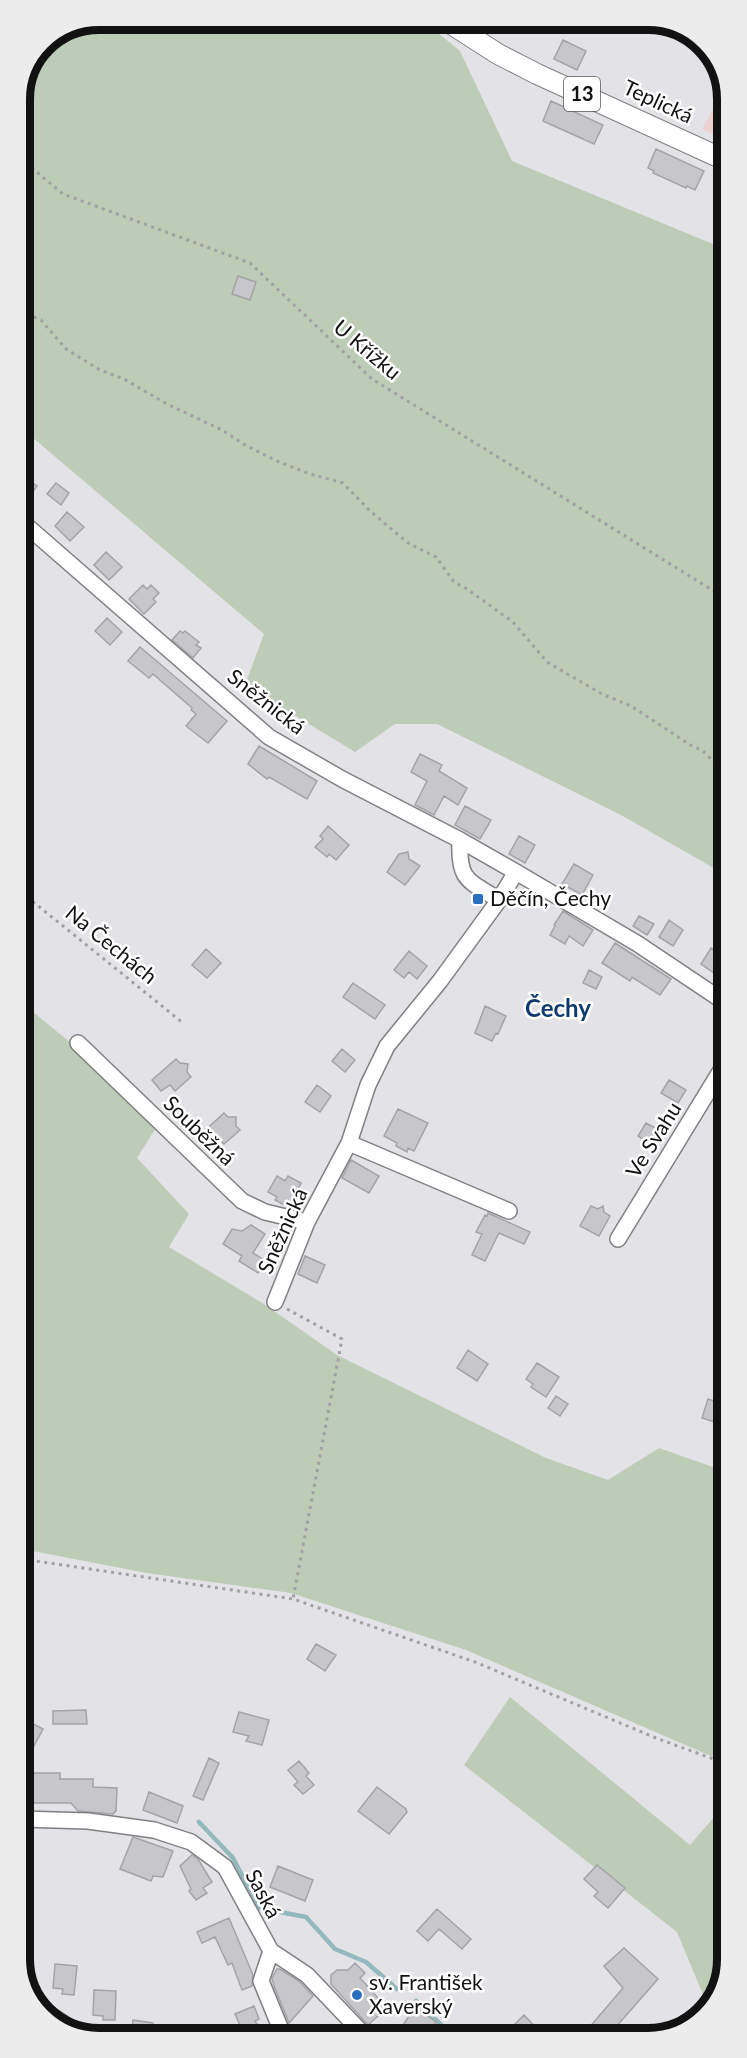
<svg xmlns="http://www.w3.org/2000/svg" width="747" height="2058" viewBox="0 0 747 2058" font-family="Lato,sans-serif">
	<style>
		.industrial { fill: #edd2cf }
		.green { fill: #bcccb6 }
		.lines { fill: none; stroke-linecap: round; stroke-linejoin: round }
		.stream { stroke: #93b8bd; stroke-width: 4.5 }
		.building { fill: #c7c7cb; stroke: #a4a3a7; stroke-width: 1.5 }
		.minor-casing { stroke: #807f82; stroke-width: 18 }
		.major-casing { stroke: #807f82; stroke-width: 22 }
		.path { stroke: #a1a0a3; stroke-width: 3; stroke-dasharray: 3 4.5; stroke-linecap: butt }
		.minor { stroke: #fff; stroke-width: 15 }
		.major { stroke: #fff; stroke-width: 20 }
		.poi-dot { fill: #2a6fc0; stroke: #fff; stroke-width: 2 }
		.labels { text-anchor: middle; stroke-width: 5; stroke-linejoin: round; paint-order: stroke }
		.shield { fill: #fff; stroke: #59595a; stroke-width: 1.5 }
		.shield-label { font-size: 20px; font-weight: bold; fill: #121213 }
		.street-label { font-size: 21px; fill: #121213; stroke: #fff }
		.poi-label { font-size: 21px; fill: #121213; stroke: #fff; text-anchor: start }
		.quarter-label { font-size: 24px; font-weight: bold; fill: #0e3b6d; stroke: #fff }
		.rim { fill: none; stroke: #121213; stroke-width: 8 }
	</style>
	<rect width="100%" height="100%" fill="#e3e2e6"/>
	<path class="industrial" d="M725,88V139L702,129Z"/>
	<path class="green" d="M99,20H422L460,51L512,161L725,249L726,875L621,815L437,724H395L355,752L245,685L264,634L32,437L20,429V94L43,42Z
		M21,1002L162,1118L137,1158L189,1214L169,1247L264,1304L337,1355L546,1458L608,1480L659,1448L727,1472V1763L466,1650L291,1593L147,1573L22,1549Z
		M510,1697L690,1845L715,1816L727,1826V1960L711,2007L709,2009L677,1932L464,1765Z"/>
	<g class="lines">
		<path class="stream" d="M199,1822L233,1858L259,1908L306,1917L335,1949L366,1962L397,1989
			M416,2001L454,2037"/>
	</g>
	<path class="building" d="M563,40L586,51L577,70L554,59Z
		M551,101L603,125L594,144L543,121Z
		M656,149L704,171L695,190L687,186L686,188L653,173L654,171L648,168Z
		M238,276L256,282L250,300L232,294Z
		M20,474L37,486L20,510Z
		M56,483L69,493L61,505L47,494Z
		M67,512L84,527L70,541L55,526Z
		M106,552L122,567L109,580L94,565Z
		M143,585L147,589L151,585L159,593L153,599L156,602L144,614L129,599Z
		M107,618L122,632L110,645L95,631Z
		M180,631L183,633L185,631L199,642L196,645L201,648L193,658L172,640Z
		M140,647L227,721L208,743L186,726L196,714L191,710L192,708L153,674L149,678L128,661Z
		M259,746L317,781L307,799L269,777L267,779L248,764Z
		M420,754L442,765L439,771L467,788L458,805L444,796L434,815L415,805L427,781L411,772Z
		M465,806L491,820L480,839L455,825Z
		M328,826L349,845L336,860L329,854L327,857L315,847L323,839L320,836Z
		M519,836L535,845L525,863L509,854Z
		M408,852L409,859L420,866L405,885L387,872L399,854Z
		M574,864L593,875L582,895L562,884Z
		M563,911L593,930L583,946L569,936L565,944L550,935L555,926L554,925Z
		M639,916L654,924L647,935L633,926Z
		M669,920L683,930L673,946L659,937Z
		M615,943L671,979L660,995L632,977L630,981L602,963Z
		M711,948L725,957L714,973L701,964Z
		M206,949L221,963L207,978L192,965Z
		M409,951L427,966L417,979L409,972L404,978L394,970Z
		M589,970L602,977L596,989L583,983Z
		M353,983L385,1005L375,1019L343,997Z
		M485,1006L506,1016L498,1034L496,1033L492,1041L475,1033Z
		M342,1049L355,1060L345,1072L332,1061Z
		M176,1059L180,1063L188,1064L187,1072L191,1077L175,1091L170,1085L161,1091L152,1080Z
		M669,1080L686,1090L678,1103L661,1093Z
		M317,1085L331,1096L320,1112L305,1102Z
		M398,1109L428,1123L414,1151L408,1148L407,1152L396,1146L397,1143L384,1136Z
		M224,1113L228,1117H236V1126L240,1130L224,1144L219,1139L216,1141L215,1139L209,1144L201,1134Z
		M646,1123L661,1131L652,1145L638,1136Z
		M351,1160L379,1176L369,1193L342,1178Z
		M277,1176L285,1181L288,1176L301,1183L288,1207L275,1200L277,1197L268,1192Z
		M591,1206L598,1209L603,1206L604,1212L610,1216L599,1236L580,1226Z
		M488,1213L530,1232L524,1244L499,1233L485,1261L472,1255L482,1234L476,1232L485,1215L487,1216Z
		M251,1225L265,1234L253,1253L266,1261L258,1273L239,1261L242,1256L223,1244L232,1229L242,1231Z
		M305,1256L325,1265L317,1283L298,1274Z
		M468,1350L488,1364L477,1381L457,1368Z
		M537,1363L559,1377L546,1397L531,1387L533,1384L526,1379Z
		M722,1381H727V1426L702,1418L708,1399L717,1402Z
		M556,1396L568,1404L560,1416L548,1408Z
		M316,1644L336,1655L325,1671L307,1659Z
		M86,1710L87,1724H53V1711Z
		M239,1712L269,1720L262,1745L246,1741L249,1736L233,1732Z
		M22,1718L43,1729L22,1768Z
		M209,1758L219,1763L203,1800L193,1796Z
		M299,1761L309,1773L306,1776L314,1785L303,1794L294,1785L298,1782L288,1770Z
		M22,1773H60V1779H93V1787L117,1788L116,1811L113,1814L78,1811L71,1803H22Z
		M377,1787L406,1809L407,1812L389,1834L358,1811Z
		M149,1792L183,1806L177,1823L143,1810Z
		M133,1837L173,1851L163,1877L153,1876L151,1881L120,1869Z
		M192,1855L198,1859L212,1882L203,1888L207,1893L196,1900L189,1891L191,1889L180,1866Z
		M597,1865L625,1888L608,1908L594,1896L598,1892L584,1879Z
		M278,1866L313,1880L305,1901L270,1887Z
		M437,1909L471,1939L462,1949L439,1929L428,1941L417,1931Z
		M229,1918L253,1975L252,1986L242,1990L232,1963L228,1965L215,1937L202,1943L197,1932Z
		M624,1948L658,1979L608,2036H582L623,1988L604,1966Z
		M355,1963L365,1973L360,1978L387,2008L368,2025L331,1984V1975L337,1970H348Z
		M55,1964L77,1966L74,1995L62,1994L63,1989L53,1988Z
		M277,1969H280L299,1981L313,1996L289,2023L274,1986L272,1978Z
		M94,1990L116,1991L115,2020H103V2016L93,2015Z
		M254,2006L259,2019L255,2021L257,2024L242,2030L235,2014Z
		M415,2007L436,2022L426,2037H395Z
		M524,2015L544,2036H527L515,2024Z
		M133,2020L153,2023L151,2038H131Z"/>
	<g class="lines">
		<defs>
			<path id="minor" d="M20,520L269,737L342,779L460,840L516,872L638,944L726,1003
				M460,840C458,881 468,880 499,900
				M78,1043L242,1201L265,1212L307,1222
				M349,1143L509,1211
				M618,1239L726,1062
				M275,1302L307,1222L349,1143L368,1085L387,1046L440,981L499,900L516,872
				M22,1819L88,1821L154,1830L191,1842L225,1867L271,1951L307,1975L366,2037
				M271,1951L261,1981L284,2037
				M40,2008L75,2031"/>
			<path id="major" d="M445,20L498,54L537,74L725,160"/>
		</defs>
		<use href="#minor" class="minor-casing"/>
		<use href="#major" class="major-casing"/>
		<path class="path" d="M20,158L63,194L250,263L372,379L725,598
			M20,311L41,320L66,349L100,370L124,379L167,404L222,430L245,445L277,461L310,474L343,483L370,511L408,543L436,557L454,582L467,589L513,622L547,662L602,694L631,706L692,746L702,750L722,770L726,771
			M21,892L183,1023
			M287,1309L342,1339L293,1599
			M22,1559L293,1599L475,1662L656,1738L727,1764"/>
		<use href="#minor" class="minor"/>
		<use href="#major" class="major"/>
	</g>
	<g class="poi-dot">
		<rect x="472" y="893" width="12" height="12" rx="3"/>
		<circle cx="357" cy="1995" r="6"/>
	</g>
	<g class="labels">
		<rect class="shield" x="564" y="77" width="36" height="34" rx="4.5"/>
		<g class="shield-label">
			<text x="582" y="101">13</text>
		</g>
		<g class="street-label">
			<text transform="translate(658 102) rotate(25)" y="7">Teplická</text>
			<text transform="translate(367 350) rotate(40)" y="7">U Křížku</text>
			<text transform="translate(266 702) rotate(38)" y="7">Sněžnická</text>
			<text transform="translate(111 945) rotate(39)" y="7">Na Čechách</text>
			<text transform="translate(199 1131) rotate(44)" y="7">Souběžná</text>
			<text transform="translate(654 1140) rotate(-58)" y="7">Ve Svahu</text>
			<text transform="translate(283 1231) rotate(-66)" y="7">Sněžnická</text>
			<text transform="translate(263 1894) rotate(62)" y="7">Saská</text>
		</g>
		<g class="poi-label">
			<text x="490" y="906">Děčín, Čechy</text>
			<text x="369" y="1990">sv. František<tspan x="369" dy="24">Xaverský</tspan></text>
		</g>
		<g class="quarter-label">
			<text x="558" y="1017">Čechy</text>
		</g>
	</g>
	<path d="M0 0H747V2058H0ZM99 30H648A69 69 0 0 1 717 99V1959A69 69 0 0 1 648 2028H99A69 69 0 0 1 30 1959V99A69 69 0 0 1 99 30Z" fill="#ececec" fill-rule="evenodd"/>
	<path class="rim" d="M99 30H648A69 69 0 0 1 717 99V1959A69 69 0 0 1 648 2028H99A69 69 0 0 1 30 1959V99A69 69 0 0 1 99 30Z"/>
</svg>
